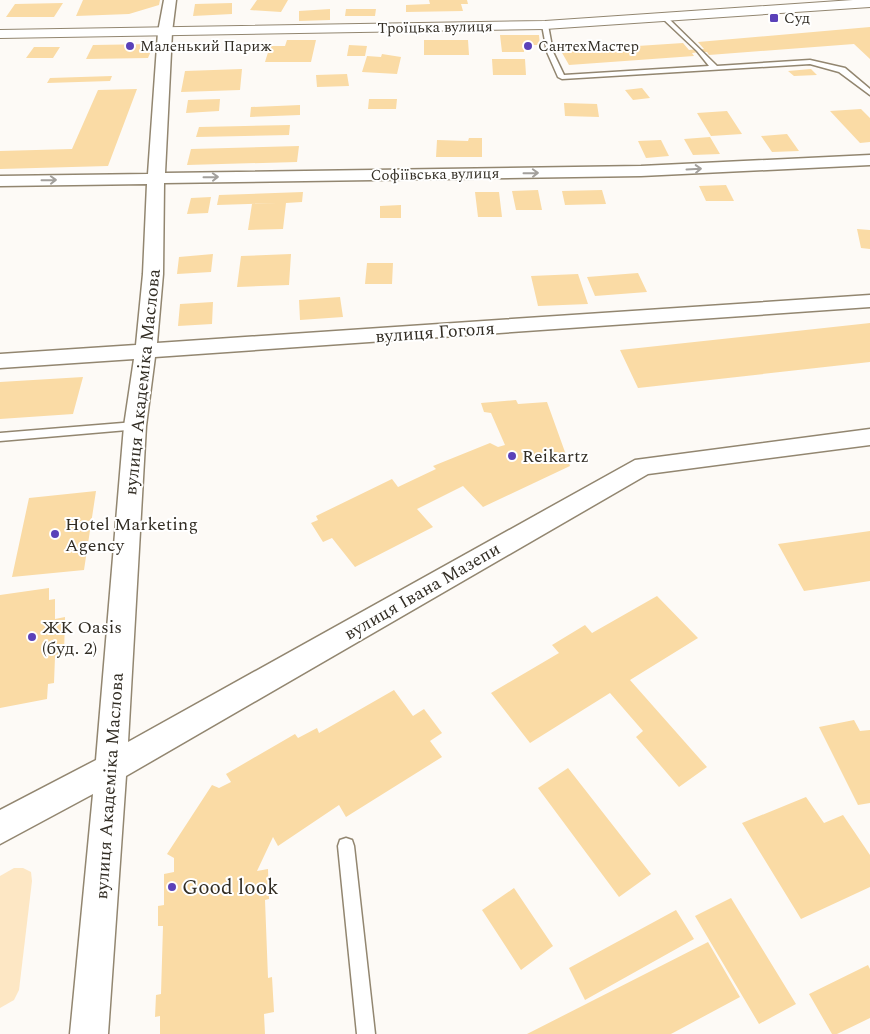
<svg xmlns="http://www.w3.org/2000/svg" width="870" height="1034" viewBox="0 0 870 1034" font-family="Spectral,serif">
	<style>
		.green { fill: #fde7c4 }
		.building { fill: #fadba5 }
		.lines { fill: none; stroke-linecap: round; stroke-linejoin: round }
		.lane-casing { stroke: #928670; stroke-width: 3 }
		.street-casing { stroke: #928670; stroke-width: 3 }
		.secondary-casing { stroke: #928670; stroke-width: 2 }
		.lane { fill: #fff; fill-rule: evenodd }
		.street { fill: #fff; fill-rule: evenodd }
		.secondary { fill: #fff; fill-rule: evenodd }
		.oneway { stroke: #a3a09c }
		.poi-dot { fill: #5a41b9; stroke: #fff; stroke-width: 2 }
		.labels { text-anchor: middle; stroke-width: 4; stroke-linejoin: round; paint-order: stroke }
		.far-poi-label { font-size: 15px; fill: #322d24; stroke: #fff; text-anchor: start }
		.far-street-label { font-size: 15px; fill: #322d24; stroke: #fff }
		.street-label { font-size: 18px; fill: #322d24; stroke: #fff }
		.poi-label { font-size: 18px; fill: #322d24; stroke: #fff; text-anchor: start }
		.near-poi-label { font-size: 21px; fill: #322d24; stroke: #fff; text-anchor: start }
	</style>
	<rect width="100%" height="100%" fill="#fdfaf6"/>
	<path class="green" d="M14,868H23L31,872L32,881L19,990L14,1000L0,1008V876Z"/>
	<path class="building" d="M83,0H160L159,5L129,14L76,16Z
		M257,0H288L281,12L250,10Z
		M429,0H467L468,4H461L463,11L406,12V5L430,4Z
		M63,3L54,17H6L15,4Z
		M232,3V14L193,16L195,4Z
		M330,9V20L299,21V11Z
		M346,9H376L375,16H345Z
		M870,27V59L854,44L709,55L707,52H700L692,53L694,56L569,65L561,51L683,43L689,50L697,49H704L698,42Z
		M500,35H539L540,45H524V52H502Z
		M287,40H316L311,62H265L270,46H285Z
		M424,40H468L469,55H424Z
		M154,44L148,58L86,59L93,45Z
		M349,45L367,46L365,56H347Z
		M34,47H60L53,58H26Z
		M382,54L401,57L397,74L362,72L367,56L381,57Z
		M492,59H525L526,75H493Z
		M242,69L240,90L181,92L185,71Z
		M811,69L817,75L794,76L788,71Z
		M347,74L349,86L317,87L316,75Z
		M112,76L110,81L47,83L50,78Z
		M642,88L650,98L633,100L625,90Z
		M137,89L108,166L0,169V151L72,149L98,90Z
		M220,99L219,111L186,113L188,100Z
		M369,99H397L396,109H368Z
		M564,103L597,104L599,117L565,116Z
		M300,105V115L250,117L251,107Z
		M861,109L870,118V142L860,143L830,111Z
		M727,111L742,134L711,136L697,113Z
		M290,125L289,135L196,137L199,127Z
		M787,134L799,151L772,152L761,136Z
		M710,137L720,154L693,155L684,139Z
		M469,138H482V157H436L437,140L468,141Z
		M661,140L669,156L646,158L638,141Z
		M299,146L297,162L187,165L191,149Z
		M726,185L734,201H706L699,186Z
		M538,190L542,210H516L512,191Z
		M602,190L606,204L565,205L562,191Z
		M303,192L302,202L286,203L283,229L248,230L252,204L279,203L217,205L219,195Z
		M475,192H499L502,217H478Z
		M211,197L208,213L187,214L191,198Z
		M401,205V218H380V206Z
		M857,229L870,230V249L861,248Z
		M213,254L211,272L177,274L179,257Z
		M291,254L289,285L237,287L241,256Z
		M367,263H393L392,284H365Z
		M638,273L647,292L595,296L587,277Z
		M578,274L588,304L538,306L531,276Z
		M340,297L343,317L300,320L299,300Z
		M213,302L212,324L178,326L180,304Z
		M870,323V362L638,388L620,350Z
		M83,377L73,414L0,419V382Z
		M516,400L518,404L547,402L570,466L483,507L463,486L417,509L433,527L355,567L332,538L323,542L311,523L318,520L316,516L392,479L398,487L436,469L433,466L490,443L498,447L505,445L491,413L484,412L481,403Z
		M96,491L84,570L12,577L29,498Z
		M870,531V581L804,591L778,544Z
		M49,588V600L55,599V619L65,617L64,655L55,657L54,683L48,684L47,699L0,708V595Z
		M657,596L698,638L630,680L707,767L679,787L636,737L643,731L610,693L530,743L491,693L559,653L552,645L585,625L592,633Z
		M394,690L413,716L424,709L442,733L430,741L442,757L346,817L339,805L278,846L273,837L257,871L268,869L269,899L265,900L268,978L272,977L274,1012L264,1014L265,1034H160V1016L155,1017L156,995L161,994L163,926H158V906L164,905V874L174,872V858L167,854L212,785L219,788L231,782L226,774L295,734L298,738L317,728L319,733Z
		M854,720L860,731L870,730V803L858,805L819,727Z
		M568,768L651,874L619,897L538,788Z
		M806,797L824,823L843,815L870,855V887L801,919L742,823Z
		M514,888L553,946L521,970L482,910Z
		M731,898L796,1004L759,1024L695,916Z
		M676,910L694,939L585,1000L569,968Z
		M708,942L740,997L671,1034H527Z
		M868,965L870,969V1018L837,1034H832L809,994Z"/>
	<g class="lines">
		<defs>
			<path id="lane" d="M662,16H666L717,66L810,60L845,68L870,89V95L839,72L810,64L562,79L558,77L547,52L542,25L545,23L548,25L553,52L564,75L709,66L697,51L662,18Z
				M135,422L139,423L141,426L139,429L0,441V433Z
				M346,838L352,840L354,846L375,1034H357L338,846L340,840Z"/>
			<path id="street" d="M164,0H176L172,32L165,173L641,166L870,155V165L641,176L164,183L163,274L157,343L870,295V307L155,357L146,426L128,742L635,460L870,429V445L648,474L126,776L108,1034H70L93,794L0,844V810L96,760L124,426L134,359L0,368V354L136,345L143,274L147,184L0,186V176L148,174L158,32Z"/>
			<path id="secondary" d="M853,0H870V7L545,29L0,38V30L545,21Z"/>
		</defs>
		<use href="#lane" class="lane-casing"/>
		<use href="#street" class="street-casing"/>
		<use href="#secondary" class="secondary-casing"/>
		<use href="#lane" class="lane"/>
		<use href="#street" class="street"/>
		<use href="#secondary" class="secondary"/>
	</g>
	<defs><path id="oneway-shaft" d="M-6 0H5M1.5-3L5.5 0L1.5 3" fill="none" stroke-width="1.6" stroke-linecap="round" stroke-linejoin="round" transform="scale(1.25)"/></defs>
	<g class="oneway">
		<use href="#oneway-shaft" transform="translate(694 169) rotate(-3)"/>
		<use href="#oneway-shaft" transform="translate(531 173) rotate(-1)"/>
		<use href="#oneway-shaft" transform="translate(211 177) rotate(-1)"/>
		<use href="#oneway-shaft" transform="translate(49 180) rotate(-1)"/>
	</g>
	<g class="poi-dot">
		<rect x="769" y="13" width="10" height="10" rx="2.5"/>
		<circle cx="130" cy="46" r="5"/>
		<circle cx="528" cy="46" r="5"/>
		<circle cx="512" cy="456" r="5"/>
		<circle cx="55" cy="534" r="5"/>
		<circle cx="32" cy="637" r="5"/>
		<circle cx="172" cy="887" r="5"/>
	</g>
	<g class="labels">
		<g class="far-poi-label">
			<text x="784" y="23">Суд</text>
			<text x="140" y="51">Маленький Париж</text>
			<text x="538" y="51">СантехМастер</text>
		</g>
		<g class="far-street-label">
			<text transform="translate(435 27) rotate(-1)" y="5">Троїцька вулиця</text>
			<text transform="translate(435 174) rotate(-1)" y="5">Софіївська вулиця</text>
		</g>
		<g class="street-label">
			<text transform="translate(435 332) rotate(-4)" y="6">вулиця Гоголя</text>
			<text transform="translate(142 382) rotate(-84)" y="6">вулиця Академіка Маслова</text>
			<text transform="translate(422 591) rotate(-30)" y="6">вулиця Івана Мазепи</text>
			<text transform="translate(109 786) rotate(-86)" y="6">вулиця Академіка Маслова</text>
		</g>
		<g class="poi-label">
			<text x="522" y="462">Reikartz</text>
			<text x="65" y="530">Hotel Marketing<tspan x="65" dy="21">Agency</tspan></text>
			<text x="42" y="633">ЖК Oasis<tspan x="42" dy="21">(буд. 2)</tspan></text>
		</g>
		<g class="near-poi-label">
			<text x="182" y="894">Good look</text>
		</g>
	</g>
</svg>
